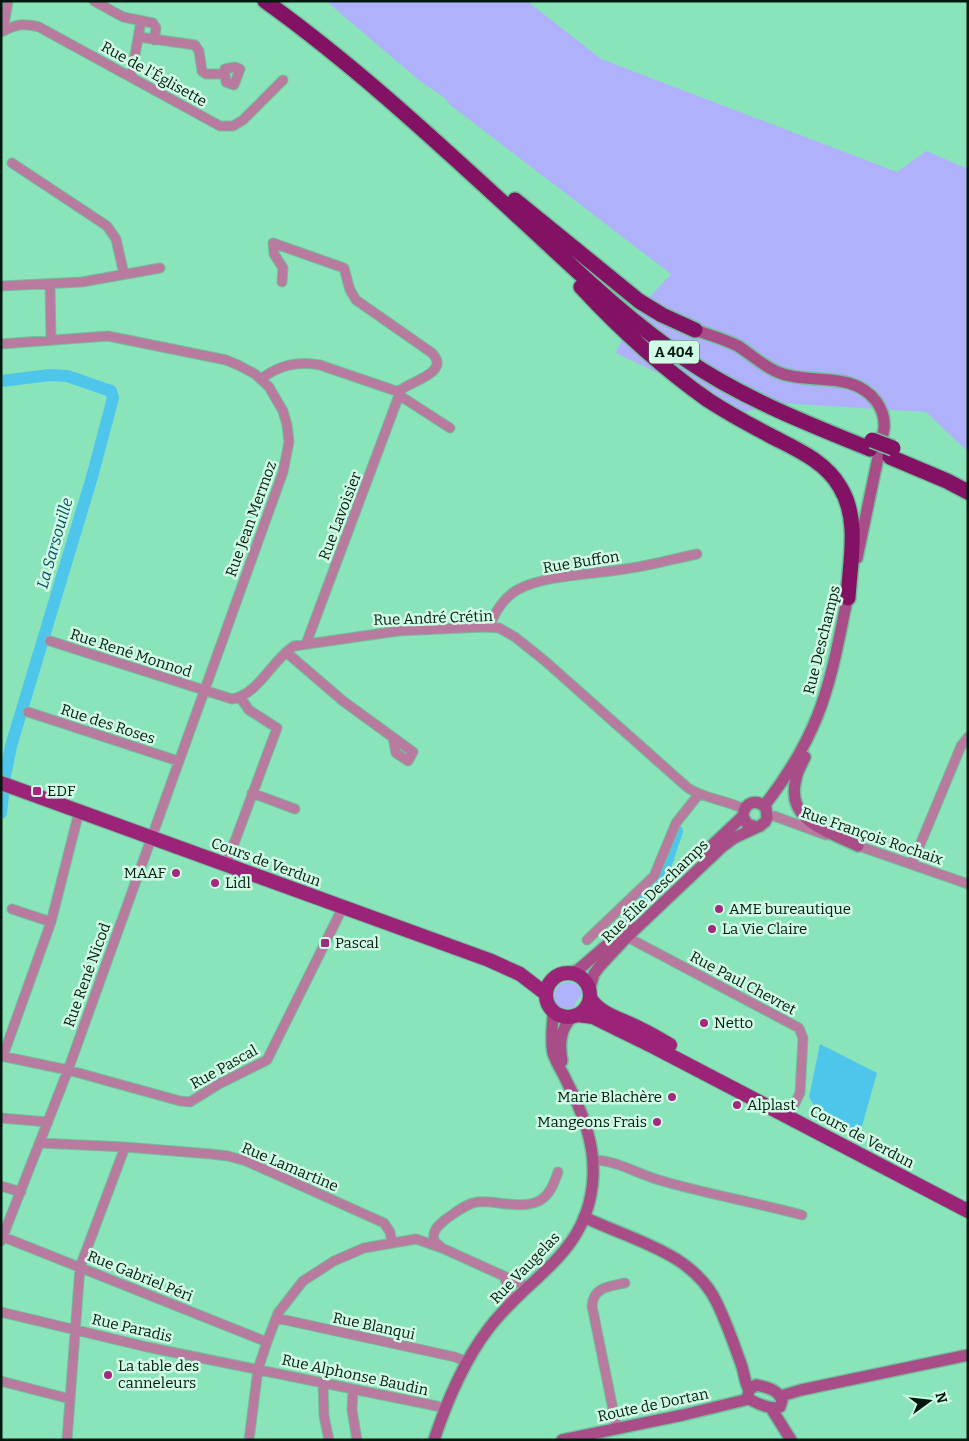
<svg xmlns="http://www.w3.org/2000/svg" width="969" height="1441" viewBox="0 0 969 1441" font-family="Bitter,serif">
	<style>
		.green { fill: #afb1fb }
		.water { fill: #4ec6ec }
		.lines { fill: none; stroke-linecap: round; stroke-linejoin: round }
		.river { stroke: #4ec6ec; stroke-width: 12 }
		.street-casing { stroke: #71bf9b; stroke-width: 11 }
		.secondary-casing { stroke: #71bf9b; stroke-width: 14 }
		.primary-casing { stroke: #71bf9b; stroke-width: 16 }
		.highway-casing { stroke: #71bf9b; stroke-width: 18 }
		.street { stroke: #b97aa0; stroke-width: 9 }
		.secondary { stroke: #a94d89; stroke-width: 11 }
		.primary { stroke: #9c2478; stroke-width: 14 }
		.highway { stroke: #831264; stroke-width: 15 }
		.highway-bridge-casing { stroke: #71bf9b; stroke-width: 18; stroke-linecap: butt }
		.highway-bridge { stroke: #831264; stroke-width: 15 }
		.poi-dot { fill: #a3297f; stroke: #d0fbe5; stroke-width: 2 }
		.labels { text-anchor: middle; stroke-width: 5; stroke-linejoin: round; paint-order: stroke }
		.shield { fill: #d0fbe5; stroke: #3e5d4e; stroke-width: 1 }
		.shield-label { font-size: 14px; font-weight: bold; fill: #00190e }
		.street-label { font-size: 15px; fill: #00190e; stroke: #d0fbe5 }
		.poi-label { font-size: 15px; fill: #00190e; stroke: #d0fbe5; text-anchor: start }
		.water-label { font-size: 16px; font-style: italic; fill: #054e62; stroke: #d0fbe5 }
	</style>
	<rect width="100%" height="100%" fill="#8ae4ba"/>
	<path class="green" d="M326,1H527L601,59L897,172L926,151L968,169V452L926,412L780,403L741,413L616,353L633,315L671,274L449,104L446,99L420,81Z
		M567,982C575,982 580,986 582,994L575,1003V1007C554,1016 545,987 567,982Z"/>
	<path class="water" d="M820,1044L877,1073L860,1133L819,1114L809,1097Z"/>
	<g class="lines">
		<path class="river" d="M1,381L50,375L67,376L111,391L113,398L92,477L11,746L5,776L1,813
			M643,899L661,879L677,831"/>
		<defs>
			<path id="street" d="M94,1L123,17L153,23L156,28L154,40
				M3,31L8,1
				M1,32C17,24 22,23 39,27L220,126H233L243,120L283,80
				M139,37L195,45L199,51L202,71L206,74H225V69L235,67L240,69L234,85L226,82L225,74
				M131,77L141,21
				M12,163L107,226L116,239L124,274
				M50,284L51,340
				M1,286L82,282L160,268
				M1,344L108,336L226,360L238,365L255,374L269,387L283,411L287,425L289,442L283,472L68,1070L1,1241
				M261,379C279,365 297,361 320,365L396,391L401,390C410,381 451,373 432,353L356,300L350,290L344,268L273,243L274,254L283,268L282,282
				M402,397L450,428
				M490,627C494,612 505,596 519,589C546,575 595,574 625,569C649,566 673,559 697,554
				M50,641L232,699C258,695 272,660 294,646L398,631L483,627L499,628L515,637L545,661L688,788C705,799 726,800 744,809
				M306,644L398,398
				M286,652L343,701L413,752L408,761L396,753L393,738
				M28,712L178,761
				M252,793L295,809
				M768,816H774L826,835
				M853,844L968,884
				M912,864L961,746L968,737
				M226,865L277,728L249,710L240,697
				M12,909L51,922
				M627,937L799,1028L803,1038L800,1093L792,1109
				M587,940L654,876L676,823L699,794
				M1,1056L68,1070L180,1101L190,1102L219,1084L267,1060L343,907
				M3,1056L51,922L79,812
				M1,1118L48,1122
				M40,1143L125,1147L211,1154L228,1156L246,1161L384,1223L390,1232L392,1243
				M593,1160C616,1160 638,1174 659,1180C706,1194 754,1202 802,1215
				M1,1186L21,1192
				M1,1236L267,1342
				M504,1276L509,1292L508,1307
				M528,1287L442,1248L434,1241C432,1230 438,1226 446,1219C455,1213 465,1204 477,1202C496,1200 520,1210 539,1201C550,1195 554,1183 558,1172
				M1,1312L147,1347L446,1408
				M276,1318L455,1357L467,1362
				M1,1381L70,1399
				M323,1383L324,1416L329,1440
				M353,1389L352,1410L357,1440
				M617,1429L592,1306C593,1287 610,1286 625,1283
				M67,1440L80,1267L125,1147
				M249,1440L258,1369L267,1342L278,1313L303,1281L334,1261L364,1248L416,1239L442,1248"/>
			<path id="secondary" d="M695,330C710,335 724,339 738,346C752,355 764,367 780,373C811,385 852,370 876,401C882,409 885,418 884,429L857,558
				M805,757C802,764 797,772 796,779C785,821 828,831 858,846
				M764,806C786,778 804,749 817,717C833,677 840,633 849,590
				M706,851L743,816
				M568,973L578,970L630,925
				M589,991L594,974L599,967L627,937L722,847L734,838L760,826L765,822L767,818L766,808C757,798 744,802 743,816L747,824L756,827
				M562,1061C559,1044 560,1029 572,1017
				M584,1217C631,1240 693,1252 717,1303C726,1322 733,1341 740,1361C744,1370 744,1381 749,1390
				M756,1385C767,1387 779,1390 782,1401L780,1407C770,1410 758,1404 749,1399L748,1395L749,1390Z
				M781,1396L801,1390L968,1355
				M771,1408L791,1440
				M434,1440C447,1401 463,1362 489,1328C529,1275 589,1254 593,1177C595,1143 582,1111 566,1080C562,1071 556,1063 553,1053C550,1040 553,1025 553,1011
				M562,1440L683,1415L749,1399"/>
			<path id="primary" d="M1,783L489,960L520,974L546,994
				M546 995a22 22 0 1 1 44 0a22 22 0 1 1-44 0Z
				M590,998C601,1015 622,1019 639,1028C650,1033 660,1039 670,1045
				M578,1015L593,1017L654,1047L968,1211"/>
			<path id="highway" d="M265,1C357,67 439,144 523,221C575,269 626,319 685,359C742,398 806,423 870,449
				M515,200L639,301L662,315L695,330
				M581,287C620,329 661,367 708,400C728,413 750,425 771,436C796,449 825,461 840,487C860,519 850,562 848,598
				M890,457L947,481L968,492"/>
		</defs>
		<use href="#street" class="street-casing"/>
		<use href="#secondary" class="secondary-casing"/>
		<use href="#primary" class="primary-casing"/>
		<use href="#highway" class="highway-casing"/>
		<use href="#street" class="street"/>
		<use href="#secondary" class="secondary"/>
		<use href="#primary" class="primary"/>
		<use href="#highway" class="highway"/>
		<defs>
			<path id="highway-bridge" d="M872,440L893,448"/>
		</defs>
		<use href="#highway-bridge" class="highway-bridge-casing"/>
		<use href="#highway-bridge" class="highway-bridge"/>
	</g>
	<g class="poi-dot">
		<rect x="32" y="786" width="10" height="10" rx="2.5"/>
		<circle cx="176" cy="873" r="5"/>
		<circle cx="215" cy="883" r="5"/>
		<circle cx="719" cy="909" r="5"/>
		<circle cx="712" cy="929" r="5"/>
		<rect x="320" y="938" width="10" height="10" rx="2.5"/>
		<circle cx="704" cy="1023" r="5"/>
		<circle cx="672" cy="1097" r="5"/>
		<circle cx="737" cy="1105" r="5"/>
		<circle cx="657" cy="1122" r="5"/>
		<circle cx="108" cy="1375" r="5"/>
	</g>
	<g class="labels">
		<rect class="shield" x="649" y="340.5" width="50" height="23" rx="4"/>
		<g class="shield-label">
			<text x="674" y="357">A 404</text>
		</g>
		<g class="street-label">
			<text transform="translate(154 74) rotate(29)" y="5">Rue de l'Églisette</text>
			<text transform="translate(340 516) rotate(-69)" y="5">Rue Lavoisier</text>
			<text transform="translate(251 519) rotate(-70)" y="5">Rue Jean Mermoz</text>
			<text transform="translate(581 562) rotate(-9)" y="5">Rue Buffon</text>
			<text transform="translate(433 618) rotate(-2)" y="5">Rue André Crétin</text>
			<text transform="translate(822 640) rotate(-76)" y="5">Rue Deschamps</text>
			<text transform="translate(131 653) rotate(18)" y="5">Rue René Monnod</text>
			<text transform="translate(108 724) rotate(18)" y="5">Rue des Roses</text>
			<text transform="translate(872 836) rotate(19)" y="5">Rue François Rochaix</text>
			<text transform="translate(266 862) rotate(20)" y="5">Cours de Verdun</text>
			<text transform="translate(655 891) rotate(-44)" y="5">Rue Élie Deschamps</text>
			<text transform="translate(87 975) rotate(-70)" y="5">Rue René Nicod</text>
			<text transform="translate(743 983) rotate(28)" y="5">Rue Paul Chevret</text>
			<text transform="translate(224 1067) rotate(-29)" y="5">Rue Pascal</text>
			<text transform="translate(862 1137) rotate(28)" y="5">Cours de Verdun</text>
			<text transform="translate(290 1167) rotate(23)" y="5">Rue Lamartine</text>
			<text transform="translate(525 1268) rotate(-46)" y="5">Rue Vaugelas</text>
			<text transform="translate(140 1276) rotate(22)" y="5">Rue Gabriel Péri</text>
			<text transform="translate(374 1326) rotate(12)" y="5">Rue Blanqui</text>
			<text transform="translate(132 1328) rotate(13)" y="5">Rue Paradis</text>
			<text transform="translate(355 1375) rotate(12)" y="5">Rue Alphonse Baudin</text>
			<text transform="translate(653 1405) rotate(-12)" y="5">Route de Dortan</text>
		</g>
		<g class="poi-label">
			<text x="47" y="796">EDF</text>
			<text x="166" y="878" text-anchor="end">MAAF</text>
			<text x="225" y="888">Lidl</text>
			<text x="729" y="914">AME bureautique</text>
			<text x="722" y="934">La Vie Claire</text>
			<text x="335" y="948">Pascal</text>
			<text x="714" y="1028">Netto</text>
			<text x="662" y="1102" text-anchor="end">Marie Blachère</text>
			<text x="747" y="1110">Alplast</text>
			<text x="647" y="1127" text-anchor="end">Mangeons Frais</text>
			<text x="118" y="1371">La table des<tspan x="118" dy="17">canneleurs</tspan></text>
		</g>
		<g class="water-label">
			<text transform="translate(54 543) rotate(-74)" y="6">La Sarsouille</text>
		</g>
	</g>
	<rect width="969" height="1441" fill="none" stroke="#00190e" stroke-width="5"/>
	<g transform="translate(929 1401) rotate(75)" stroke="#d0fbe5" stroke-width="4" paint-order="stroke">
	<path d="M0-4L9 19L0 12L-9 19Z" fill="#00190e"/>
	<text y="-8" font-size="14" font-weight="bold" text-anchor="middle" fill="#00190e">N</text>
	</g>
</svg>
